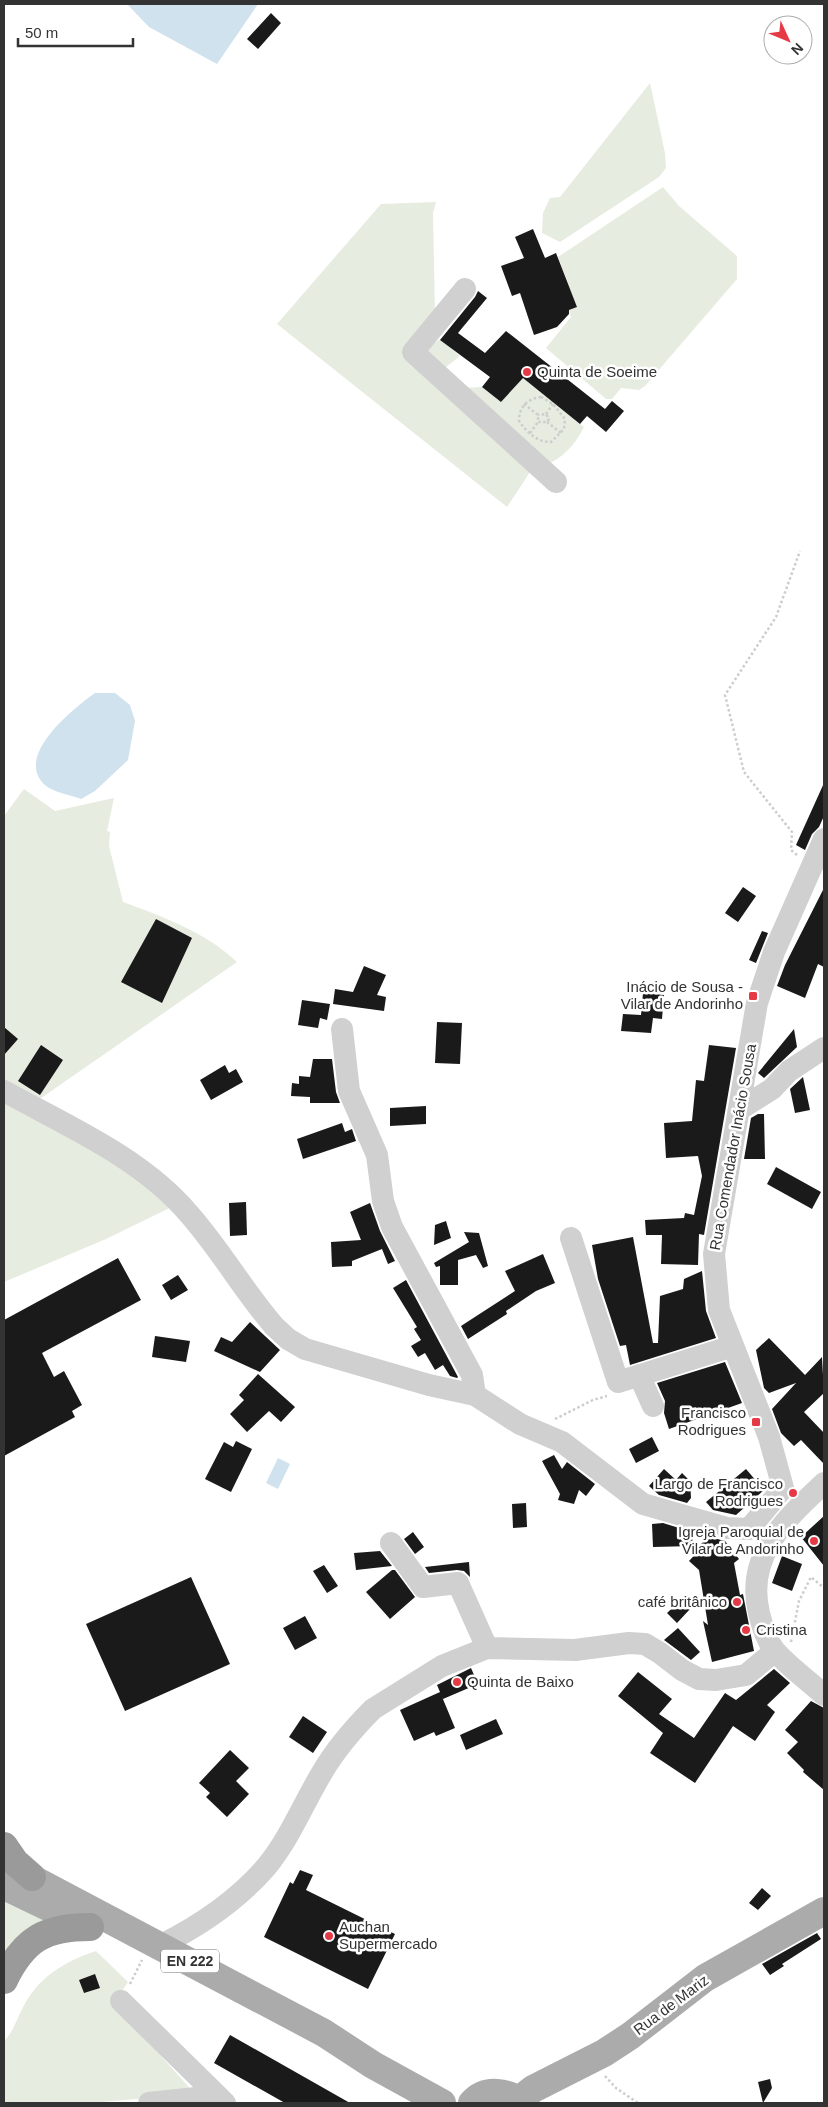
<svg xmlns="http://www.w3.org/2000/svg" width="828" height="2107" viewBox="0 0 828 2107" font-family="Arial,sans-serif">
	<style>
		.green { fill: #e6ecdf }
		.water { fill: #cfe2ee }
		.building { fill: #1a1a1a }
		.lines { fill: none; stroke-linecap: round; stroke-linejoin: round }
		.path { stroke: #cdcdcd; stroke-width: 2.5; stroke-dasharray: 2.5 2.5; stroke-linecap: butt }
		.minor { stroke: #d0d0d0; stroke-width: 22 }
		.major { stroke: #ababab; stroke-width: 28 }
		.highway { stroke: #9a9a9a; stroke-width: 28 }
		.poi-dot { fill: #e63946; stroke: #fff; stroke-width: 2 }
		.labels { text-anchor: middle; stroke-width: 5; stroke-linejoin: round; paint-order: stroke }
		.shield { fill: #fff; stroke: #707070; stroke-width: 1 }
		.shield-label { font-size: 14px; font-weight: bold; fill: #333 }
		.poi-label { font-size: 15px; fill: #333; stroke: #fff; text-anchor: end }
		.street-label { font-size: 15px; fill: #333; stroke: #fff }
	</style>
	<rect width="100%" height="100%" fill="#fff"/>
	<path class="green" d="M650,83L665,153L666,168L659,177L560,242L542,233L543,213L550,198L560,197Z
		M663,187L679,206L737,256V279L645,386L639,390L621,388L612,399H606L546,348L571,317L569,310L577,307L558,257Z
		M436,202L433,213L435,317L406,354L532,469L507,507L277,324L381,204Z
		M440,339L460,356L441,371L421,353Z
		M523,378L584,427C575,445 563,458 544,466L462,388L482,387L501,402Z
		M24,789L55,811L114,798L107,831L110,832L109,846L123,902C164,917 205,932 237,962L34,1103L188,1199L106,1239L4,1282V816Z
		M4,1898L54,1924L4,1967Z
		M96,1951L128,1982L114,2003L195,2094L90,2103H4V2042C16,2028 19,2011 29,1997C45,1973 69,1960 96,1951Z"/>
	<path class="water" d="M127,4H258L217,64L149,27Z
		M95,693H115L130,705L135,721L128,760L95,791L81,799C71,795 52,792 45,785C13,756 74,708 95,693Z
		M278,1458L290,1464L278,1489L266,1483Z"/>
	<path class="building" d="M271,13L281,23L258,49L247,39Z
		M533,229L545,258L556,253L577,307L569,310V314L557,327L534,335L520,293L512,296L501,266L524,258L515,237Z
		M478,291L487,298L458,333L485,353L506,331L605,409L612,401L624,411L606,432L587,416L580,424L523,378L501,402L482,387L490,377L440,340L475,297Z
		M824,783V816L819,827L812,834L805,850L796,845Z
		M743,887L756,896L738,922L725,913Z
		M824,888V967L818,964L805,998L777,986L785,965Z
		M156,919L192,938L162,1003L121,982Z
		M762,931L768,933L756,963L749,960Z
		M364,966L386,975L377,995L386,997L384,1011L333,1004L335,989L353,992Z
		M643,993L664,995L662,1019L653,1018L651,1033L621,1031L623,1014L641,1015Z
		M302,1000L330,1004L327,1020L320,1018L318,1028L298,1025Z
		M437,1022L462,1023L460,1064L435,1063Z
		M4,1027L18,1039L4,1055Z
		M794,1029L797,1047L764,1078L758,1073Z
		M41,1045L63,1060L40,1095L18,1081Z
		M709,1045L736,1048L704,1235L699,1234L698,1265L661,1264L662,1235H646L645,1220L684,1218L685,1213L694,1215L702,1176L698,1156L666,1158L664,1123L692,1121L696,1080L704,1081Z
		M313,1059H332L336,1092L340,1103H310V1097L291,1096L292,1083L299,1084V1076L310,1077Z
		M225,1065L229,1073L236,1069L243,1082L211,1100L200,1080Z
		M803,1077L810,1110L795,1113L790,1089Z
		M426,1106V1124L390,1126V1108Z
		M758,1114H764L765,1159H744L751,1118Z
		M342,1123L345,1132L352,1129L356,1141L303,1159L297,1139Z
		M776,1167L821,1192L812,1209L767,1184Z
		M246,1202L247,1235L230,1236L229,1203Z
		M370,1203L380,1231L395,1261L388,1264L382,1249L352,1261V1266L332,1267L331,1242L361,1240L350,1212Z
		M446,1221L451,1238L434,1245L435,1225Z
		M464,1232L479,1233L488,1266L483,1268L476,1255L458,1260V1285H440V1266L436,1267L434,1263L469,1242Z
		M633,1237L653,1343H658L660,1296L683,1289L684,1279L702,1271L706,1311L716,1338L630,1365L626,1345L620,1346L598,1279L592,1245Z
		M543,1254L555,1283L536,1291L506,1311L507,1314L468,1339L461,1326L515,1291L505,1271Z
		M118,1258L141,1300L42,1353L54,1377L64,1371L82,1405L72,1411L75,1417L4,1456V1320Z
		M178,1275L188,1290L171,1300L162,1285Z
		M406,1280L458,1377L457,1378L450,1376L443,1365L435,1370L425,1353L418,1357L411,1346L421,1340L414,1329L417,1327L393,1288Z
		M250,1322L280,1350L260,1372L214,1351L221,1337L232,1342Z
		M155,1336L190,1341L186,1362L152,1357Z
		M769,1338L805,1375L822,1357L824,1393L804,1412L824,1433V1464L801,1440L794,1446L781,1433L772,1409L796,1383L769,1393L764,1388L756,1350Z
		M725,1362L742,1403L669,1429L664,1413L665,1401L657,1383Z
		M258,1374L295,1407L281,1422L269,1411L247,1432L230,1414L244,1400L239,1395Z
		M652,1437L659,1451L636,1463L629,1449Z
		M236,1441L252,1449L231,1492L205,1479L224,1442L233,1447Z
		M554,1455L562,1469L567,1462L595,1484L586,1496L579,1490L574,1504L558,1500L560,1494L542,1461Z
		M664,1469L676,1480L682,1473L690,1481L691,1498L687,1503L659,1495L649,1486Z
		M746,1469L764,1490L736,1515L713,1510L706,1502Z
		M526,1503L527,1527L513,1528L512,1504Z
		M824,1516V1566L801,1537Z
		M663,1523L692,1532L693,1546L653,1547L652,1524Z
		M413,1532L424,1547L415,1554L404,1539Z
		M710,1537L725,1541L739,1559L734,1563L740,1595L743,1594L754,1651L712,1662L703,1621L708,1625L699,1570L689,1561L703,1546H698Z
		M380,1551L392,1566L356,1570L354,1553Z
		M782,1556L802,1564L792,1591L772,1583Z
		M469,1562L470,1577L464,1571L457,1570L429,1573L425,1567Z
		M324,1565L338,1586L327,1593L313,1571Z
		M392,1570H395L415,1597L390,1619L366,1592Z
		M191,1577L230,1664L125,1711L86,1624Z
		M682,1599L691,1608L677,1623L667,1613Z
		M305,1616L317,1638L295,1650L283,1628Z
		M678,1628L700,1652L691,1660L664,1640Z
		M471,1668L478,1684L443,1699L437,1685Z
		M774,1669L790,1683L767,1705L775,1712L755,1741L733,1726L695,1783L650,1753L663,1733L618,1696L638,1672L672,1699L659,1714L694,1738L725,1693L736,1700Z
		M440,1692L455,1728L436,1736L434,1732L414,1741L400,1710Z
		M811,1701L824,1708V1790L803,1772L804,1770L787,1753L798,1742L785,1730Z
		M303,1716L327,1732L313,1753L289,1737Z
		M496,1719L503,1734L466,1750L460,1735Z
		M230,1750L249,1768L236,1781L249,1794L227,1817L206,1797L210,1793L199,1783Z
		M300,1870L313,1875L306,1890L395,1934L368,1989L264,1937L290,1882L293,1884Z
		M762,1888L771,1896L758,1910L749,1903Z
		M817,1933L821,1939L782,1964L784,1966L770,1975L762,1964Z
		M95,1974L100,1988L84,1993L79,1980Z
		M230,2035L350,2103H285L214,2063Z
		M770,2079L772,2088L763,2103L758,2082Z"/>
	<g class="lines">
		<path class="path" d="M541,397L553,404L565,419L564,429L551,442C536,442 527,432 519,421C519,407 527,399 541,397Z
			M524,404L538,415V422H547L549,419L546,414L538,415
			M546,414L553,404
			M547,422L561,433
			M530,433L538,422
			M797,855L791,850L792,832L744,772L725,695L776,617L800,551
			M555,1419L593,1400L607,1396
			M791,1642L799,1601L811,1577L824,1588
			M130,1984L142,1960
			M605,2076L616,2088L638,2103"/>
		<path class="minor" d="M465,289L413,352L556,482
			M342,1029L349,1091L377,1155L383,1201L392,1227L472,1375L475,1395
			M4,1091C67,1126 142,1158 189,1214C220,1249 243,1290 274,1326L288,1339L305,1349L429,1385L475,1395L520,1424L562,1442L643,1504L727,1528L749,1529
			M740,1109L772,1089L789,1071L824,1048
			M571,1238L618,1382L733,1346
			M639,1375L653,1406
			M824,1483C786,1519 745,1555 759,1613C762,1626 766,1640 775,1651C789,1667 809,1681 824,1695
			M783,1488L769,1437L719,1310L714,1254L757,1003L774,952L824,839
			M749,1529L783,1488
			M391,1543L423,1587L458,1583L487,1648
			M161,1945C201,1925 237,1901 267,1866C290,1838 304,1802 323,1771C336,1749 355,1727 373,1709L442,1666L487,1648L575,1650L629,1643L645,1644L660,1653L682,1670L699,1679L716,1680L746,1675L775,1651
			M121,2001L225,2103
			M149,2103L196,2098L209,2103"/>
		<path class="major" d="M10,1867L324,2033L373,2065L442,2103
			M4,1886L79,1922
			M519,2100L533,2089L604,2053L630,2036L705,1978L824,1911
			M472,2103C486,2087 508,2092 523,2103"/>
		<path class="highway" d="M4,1846L15,1862L32,1877
			M4,1980C24,1939 45,1927 90,1927"/>
	</g>
	<g class="poi-dot">
		<circle cx="527" cy="372" r="5"/>
		<rect x="748" y="991" width="10" height="10" rx="2.5"/>
		<rect x="751" y="1417" width="10" height="10" rx="2.5"/>
		<circle cx="793" cy="1493" r="5"/>
		<circle cx="814" cy="1541" r="5"/>
		<circle cx="737" cy="1602" r="5"/>
		<circle cx="746" cy="1630" r="5"/>
		<circle cx="457" cy="1682" r="5"/>
		<circle cx="329" cy="1936" r="5"/>
	</g>
	<g class="labels">
		<rect class="shield" x="161" y="1949.5" width="58" height="23" rx="4"/>
		<g class="shield-label">
			<text x="190" y="1966">EN 222</text>
		</g>
		<g class="poi-label">
			<text x="537" y="377" text-anchor="start">Quinta de Soeime</text>
			<text x="743" y="992">Inácio de Sousa -<tspan x="743" dy="17">Vilar de Andorinho</tspan></text>
			<text x="746" y="1418">Francisco<tspan x="746" dy="17">Rodrigues</tspan></text>
			<text x="783" y="1489">Largo de Francisco<tspan x="783" dy="17">Rodrigues</tspan></text>
			<text x="804" y="1537">Igreja Paroquial de<tspan x="804" dy="17">Vilar de Andorinho</tspan></text>
			<text x="727" y="1607">café britânico</text>
			<text x="756" y="1635" text-anchor="start">Cristina</text>
			<text x="467" y="1687" text-anchor="start">Quinta de Baixo</text>
			<text x="339" y="1932" text-anchor="start">Auchan<tspan x="339" dy="17">Supermercado</tspan></text>
		</g>
		<g class="street-label">
			<text transform="translate(733 1147) rotate(-80)" y="5">Rua Comendador Inácio Sousa</text>
			<text transform="translate(671 2005) rotate(-37)" y="5">Rua de Mariz</text>
		</g>
	</g>
	<rect width="828" height="2107" fill="none" stroke="#333333" stroke-width="10"/>
	<g transform="translate(788 40) rotate(134)"><circle r="24" fill="#ffffff" stroke="#adadad"/>
	<path d="M0-4L9 19L0 12L-9 19Z" fill="#e63946"/>
	<text y="-8" font-size="14" font-weight="bold" text-anchor="middle" fill="#333333">N</text>
	</g>
	<path d="M18 38v8h115v-8" fill="none" stroke="#333333" stroke-width="2.5"/>
	<text x="25" y="38" font-size="15" fill="#333333" stroke="#ffffff" stroke-width="4" paint-order="stroke">50 m</text>
</svg>
